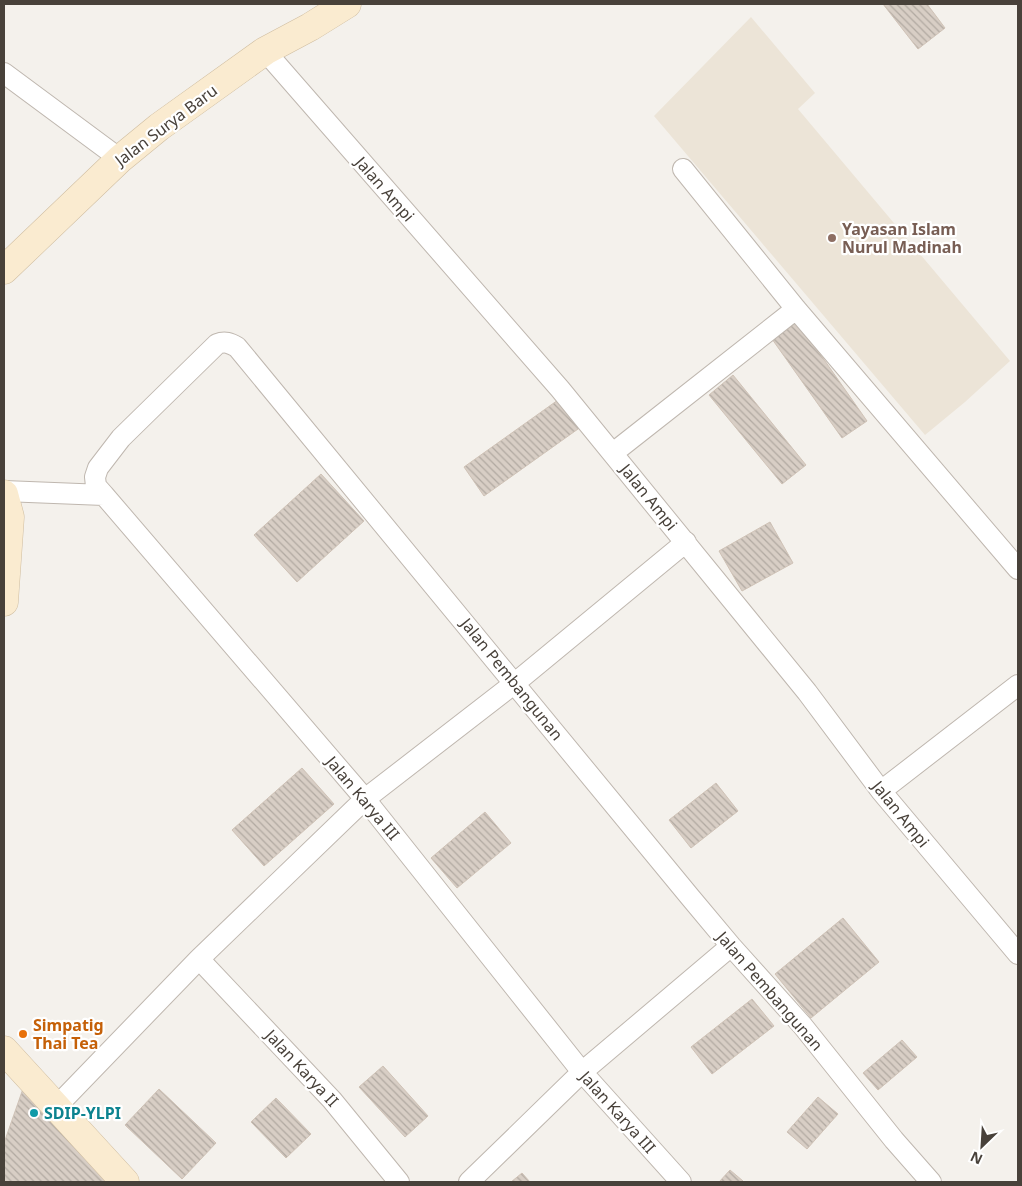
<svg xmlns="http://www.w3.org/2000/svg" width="1022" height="1186" viewBox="0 0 1022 1186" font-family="'Noto Sans',sans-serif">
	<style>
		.education { fill: #ece4d7 }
		.building { fill: url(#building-back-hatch); stroke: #cfc2b6 }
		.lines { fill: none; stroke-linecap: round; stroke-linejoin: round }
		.street-casing { stroke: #bfb7af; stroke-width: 22 }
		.secondary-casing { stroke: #cfbda0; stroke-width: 29 }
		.street { stroke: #fff; stroke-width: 20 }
		.secondary { stroke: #faebd0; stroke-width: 28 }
		.education-dot { fill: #8d6e63; stroke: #fff; stroke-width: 2 }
		.food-dot { fill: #e8710a; stroke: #fff; stroke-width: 2 }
		.culture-dot { fill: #0f9aa8; stroke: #fff; stroke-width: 2 }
		.labels { text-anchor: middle; stroke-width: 4.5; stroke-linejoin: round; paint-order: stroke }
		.street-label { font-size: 16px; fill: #48413a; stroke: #fff }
		.education-label { font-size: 16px; font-weight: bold; fill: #785e54; stroke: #fff; text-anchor: start }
		.food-label { font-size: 16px; font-weight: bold; fill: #c56008; stroke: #fff; text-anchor: start }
		.culture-label { font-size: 16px; font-weight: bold; fill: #0d838f; stroke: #fff; text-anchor: start }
	</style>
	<defs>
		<pattern id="building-back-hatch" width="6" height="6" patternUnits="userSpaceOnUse" patternTransform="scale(1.25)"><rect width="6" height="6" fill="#d8cec5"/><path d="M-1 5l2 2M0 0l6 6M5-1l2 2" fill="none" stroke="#b1a9a1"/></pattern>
	</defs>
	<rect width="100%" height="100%" fill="#f4f1ec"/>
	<path class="education" d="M751,17L815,93L798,109L1010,361L965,402L925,435L654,116Z"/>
	<path class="building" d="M883,4H927L945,28L918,49Z
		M797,321L867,421L842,438L772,339Z
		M733,375L806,465L782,484L709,395Z
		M565,395L585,424L484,496L464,467Z
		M321,474L364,521L297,582L254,535Z
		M770,522L793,563L742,591L719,551Z
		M302,768L334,804L264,866L232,830Z
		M716,783L738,811L691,848L669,820Z
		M485,812L511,843L457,888L431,858Z
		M843,918L879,962L811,1018L775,974Z
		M752,999L774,1026L712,1074L691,1047Z
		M902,1040L917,1057L878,1090L863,1073Z
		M383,1066L428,1116L405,1137L359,1087Z
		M25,1083L116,1182H4V1143Z
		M159,1089L216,1143L182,1179L125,1125Z
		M818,1097L838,1114L807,1149L787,1132Z
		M276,1098L311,1134L286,1158L251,1122Z
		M730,1170L743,1181L741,1182H719Z
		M522,1173L530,1182H511Z"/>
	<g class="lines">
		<defs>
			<path id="street" d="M265,51L560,389L807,692L881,791L1018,954
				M4,73L120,159
				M683,169L796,309L1018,569
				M613,453L796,309
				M4,491L104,495L365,799L582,1072L681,1182
				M104,495L96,486L95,477L98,468L121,438L217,344C225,341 230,343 237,347L690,897L731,946L802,1025L894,1140L931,1182
				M881,791L1018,685
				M199,959L332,1100L399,1182
				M56,1107L199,959L365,799L515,683L686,542
				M469,1182L582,1072L731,946"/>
			<path id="secondary" d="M4,270L120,159L159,127L265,51L310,27L347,4
				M4,494L10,517L4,602
				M4,1050L125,1182"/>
		</defs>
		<use href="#street" class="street-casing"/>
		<use href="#secondary" class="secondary-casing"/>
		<use href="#street" class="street"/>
		<use href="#secondary" class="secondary"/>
	</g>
	<circle class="education-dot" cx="832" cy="238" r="5"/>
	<circle class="food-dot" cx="23" cy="1034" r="5"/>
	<circle class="culture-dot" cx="34" cy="1113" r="5"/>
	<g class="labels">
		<g class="street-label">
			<text transform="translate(166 125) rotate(-37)" y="6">Jalan Surya Baru</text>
			<text transform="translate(385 189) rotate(49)" y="6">Jalan Ampi</text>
			<text transform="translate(649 497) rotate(51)" y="6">Jalan Ampi</text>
			<text transform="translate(512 679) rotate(51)" y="6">Jalan Pembangunan</text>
			<text transform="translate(363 798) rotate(50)" y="6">Jalan Karya III</text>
			<text transform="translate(901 814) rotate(51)" y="6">Jalan Ampi</text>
			<text transform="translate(770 991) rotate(49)" y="6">Jalan Pembangunan</text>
			<text transform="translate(302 1068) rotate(47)" y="6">Jalan Karya II</text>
			<text transform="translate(618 1112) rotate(48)" y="6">Jalan Karya III</text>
		</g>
		<g class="education-label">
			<text x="842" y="235">Yayasan Islam<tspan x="842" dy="18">Nurul Madinah</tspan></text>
		</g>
		<g class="food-label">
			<text x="33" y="1031">Simpatig<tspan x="33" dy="18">Thai Tea</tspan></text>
		</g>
		<g class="culture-label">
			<text x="44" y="1119">SDIP-YLPI</text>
		</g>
	</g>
	<rect width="1022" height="1186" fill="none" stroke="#48413a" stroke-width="10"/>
	<g transform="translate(982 1146) rotate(205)" stroke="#ffffff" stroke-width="4" paint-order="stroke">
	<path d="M0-4L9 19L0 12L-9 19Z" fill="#48413a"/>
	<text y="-8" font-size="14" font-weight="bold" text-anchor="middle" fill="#48413a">N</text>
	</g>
</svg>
